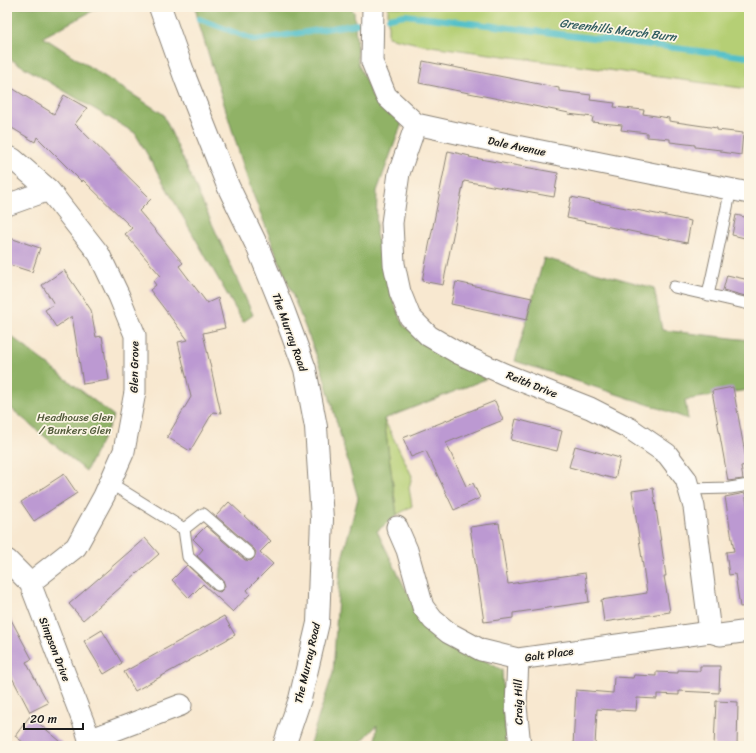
<svg xmlns="http://www.w3.org/2000/svg" width="756" height="753" viewBox="0 0 756 753" font-family="Sriracha,sans-serif">
	<style>
		.green { fill: #b5cf74; stroke: #687648 }
		.forest { fill: #90b266; stroke: #566741 }
		.lines { fill: none; stroke-linecap: round; stroke-linejoin: round }
		.stream { stroke: #53c0c9; stroke-width: 6 }
		.building { fill: #bc99d2 }
		.lane-casing { stroke: #8a8276; stroke-width: 13 }
		.street-casing { stroke: #8a8276; stroke-width: 23 }
		.secondary-casing { stroke: #8a8276; stroke-width: 24 }
		.lane { stroke: #fff; stroke-width: 11 }
		.street { stroke: #fff; stroke-width: 21 }
		.secondary { stroke: #fff; stroke-width: 22 }
		.labels { text-anchor: middle; stroke-width: 3.5; stroke-linejoin: round; paint-order: stroke }
		.street-label { font-size: 11px; fill: #1c1c1c; stroke: #fcf5e5 }
		.park-label { font-size: 11px; fill: #525b3b; stroke: #fcf5e5 }
		.water-label { font-size: 12px; font-style: italic; fill: #325e61; stroke: #fcf5e5 }
	</style>
	<rect width="100%" height="100%" fill="#fcf5e5"/>
	<filter id="ink" filterUnits="userSpaceOnUse"><feTurbulence type="fractalNoise" baseFrequency=".025" numOctaves="2"/><feDisplacementMap in="SourceGraphic" scale="8" xChannelSelector="R" yChannelSelector="G"/><feConvolveMatrix kernelMatrix="1 2 1 2 8 2 1 2 1" color-interpolation-filters="sRGB"/></filter>
	<filter id="wash" filterUnits="userSpaceOnUse"><feTurbulence type="fractalNoise" baseFrequency=".012" numOctaves="4" result="noise"/><feDisplacementMap in="SourceGraphic" scale="16" xChannelSelector="R" yChannelSelector="G"/><feGaussianBlur stdDeviation="0.9" result="paint"/><feColorMatrix in="noise" values="0 0 0 0 0 0 0 0 0 0 0 0 0 0 0 0 0 1.4 0 .05"/><feComposite in="paint" operator="in"/></filter>
	<g filter="url(#wash)">
		<rect width="100%" height="100%" fill="#f8e8d0"/>
		<path class="green" d="M388,7H749V89L423,45L388,37Z
			M384,419L412,476L409,488L412,506L397,515Z"/>
		<path class="forest" d="M7,7H100L43,37L163,114L253,315L243,322L135,133L7,57Z
			M195,7H349L354,12L358,63L373,98L402,123L377,191L376,234L392,297L404,326L486,379L384,419L397,515L377,531L405,588L434,632L502,670L506,746H375L377,725L357,746H309L333,673L340,566L358,498L322,370L249,184L199,24Z
			M544,258L654,288L662,330L749,340V383L747,390L685,400L688,419L650,405L515,361Z
			M7,333L114,416L86,471L7,405Z"/>
		<g class="lines">
			<path class="stream" d="M389,18L405,15L749,57
				M199,19L255,40L357,24"/>
		</g>
		<g id="blocks">
			<path class="building" d="M423,61L559,88V91L591,95L590,100L615,103L614,107L644,110L643,114L669,118V121L717,128V130L743,133L741,155L721,152V150L695,147V145L670,142V139L647,137V133L621,130L622,125L592,122L593,117L568,114L569,113L419,83Z
				M7,85L54,114L64,95L87,108L75,124L151,199L139,211L183,263L179,266L207,303L218,298L225,328L203,333L221,413L213,412L190,451L167,437L191,397L178,342L188,340L150,290L156,285L153,281L160,275L125,234L132,228L83,180L82,182L37,137L35,142L7,125Z
				M448,151L470,156L469,157L558,173L554,197L464,181L443,285L422,281Z
				M571,197L691,221L687,243L567,218Z
				M736,215L749,218V239L732,235Z
				M7,237L40,248L32,272L7,264Z
				M64,270L91,310L96,337L102,336L109,380L83,384L72,316L56,327L45,310L54,304L42,285Z
				M727,275L749,280V297L723,290Z
				M456,282L532,298L527,320L451,304Z
				M733,387L747,465L741,466L743,479L728,481L712,391Z
				M495,401L503,420L446,443L466,486L473,483L480,498L454,510L426,451L411,457L403,438Z
				M516,419L562,431L557,451L511,440Z
				M575,446L620,458L615,479L569,467Z
				M64,474L77,493L34,521L21,502Z
				M653,488L666,576H664L670,612L604,622L601,600L647,593L632,491Z
				M745,493L749,516V606L740,607L735,574L729,575L726,552L734,551L725,497Z
				M229,502L271,541L260,552L273,564L247,590L250,594L233,612L203,584L189,598L172,580L187,565L214,590L220,592L223,589L225,586L223,580L197,556L203,549L193,539L206,526L245,560L251,561L254,558L256,552L254,549L216,516Z
				M499,523L508,584L585,573L589,602L513,613V618L484,622L470,527Z
				M145,538L159,554L83,620L69,604Z
				M7,612L32,659L26,662L48,703L30,712L7,668Z
				M224,616L235,635L135,691L124,672Z
				M102,630L122,663L104,674L84,641Z
				M700,666H720L719,693L679,691V695L657,694V699L637,698L636,711L597,709L595,746H573L576,690L613,693L614,677L633,678L634,675L656,676V672L678,673V670L700,671Z
				M716,701L738,702L737,746H714Z
				M30,716L66,746H28L15,736Z"/>
		</g>
	</g>
	<g filter="url(#ink)">
		<use href="#blocks" fill-opacity="0" stroke="#8a8276" stroke-width="1"/>
		<g class="lines">
			<defs>
				<path id="lane" d="M674,287L749,304
					M708,295L731,189
					M110,483L184,529L188,557L218,585
					M689,489L730,488L749,485
					M184,529L203,514L249,554"/>
				<path id="street" d="M373,7L372,62L386,96L416,124L516,146L749,193
					M416,124L399,173L392,223L394,264L400,292L410,317L429,336L458,353L504,374L590,408L629,428L667,454L686,479L694,507L710,632
					M7,156L13,159L49,190L7,205
					M397,527L407,550L423,607L433,620L449,633L481,650L518,659L710,632L720,635L749,631
					M7,560L30,583L86,729L91,746
					M30,583L76,547L104,496L124,451L135,392V335L119,296L99,254L49,190
					M518,659L516,706L520,746
					M89,740L181,705"/>
				<path id="secondary" d="M160,7L186,80L228,186L258,248L284,312L305,369L316,427L322,519L318,623L300,699L284,746"/>
			</defs>
			<use href="#lane" class="lane-casing"/>
			<use href="#street" class="street-casing"/>
			<use href="#secondary" class="secondary-casing"/>
			<use href="#lane" class="lane"/>
			<use href="#street" class="street"/>
			<use href="#secondary" class="secondary"/>
		</g>
	</g>
	<g class="labels">
		<g class="street-label">
			<text transform="translate(517 146) rotate(12)" y="4">Dale Avenue</text>
			<text transform="translate(290 332) rotate(70)" y="4">The Murray Road</text>
			<text transform="translate(134 367) rotate(-89)" y="4">Glen Grove</text>
			<text transform="translate(532 384) rotate(22)" y="4">Reith Drive</text>
			<text transform="translate(55 649) rotate(69)" y="4">Simpson Drive</text>
			<text transform="translate(549 654) rotate(-8)" y="4">Galt Place</text>
			<text transform="translate(307 663) rotate(-77)" y="4">The Murray Road</text>
			<text transform="translate(518 702) rotate(-91)" y="4">Craig Hill</text>
		</g>
		<g class="park-label">
			<text x="75" y="421">Headhouse Glen<tspan x="75" dy="13">/ Bunkers Glen</tspan></text>
		</g>
		<g class="water-label">
			<text transform="translate(618 30) rotate(7)" y="4">Greenhills March Burn</text>
		</g>
	</g>
	<rect width="756" height="753" fill="none" stroke="#fcf5e5" stroke-width="24"/>
	<path d="M24 723v6h59v-6" fill="none" stroke="#1c1c1c" stroke-width="2"/>
	<text x="30" y="723" font-size="12" fill="#1c1c1c" stroke="#fcf5e5" stroke-width="3" paint-order="stroke">20 m</text>
</svg>
